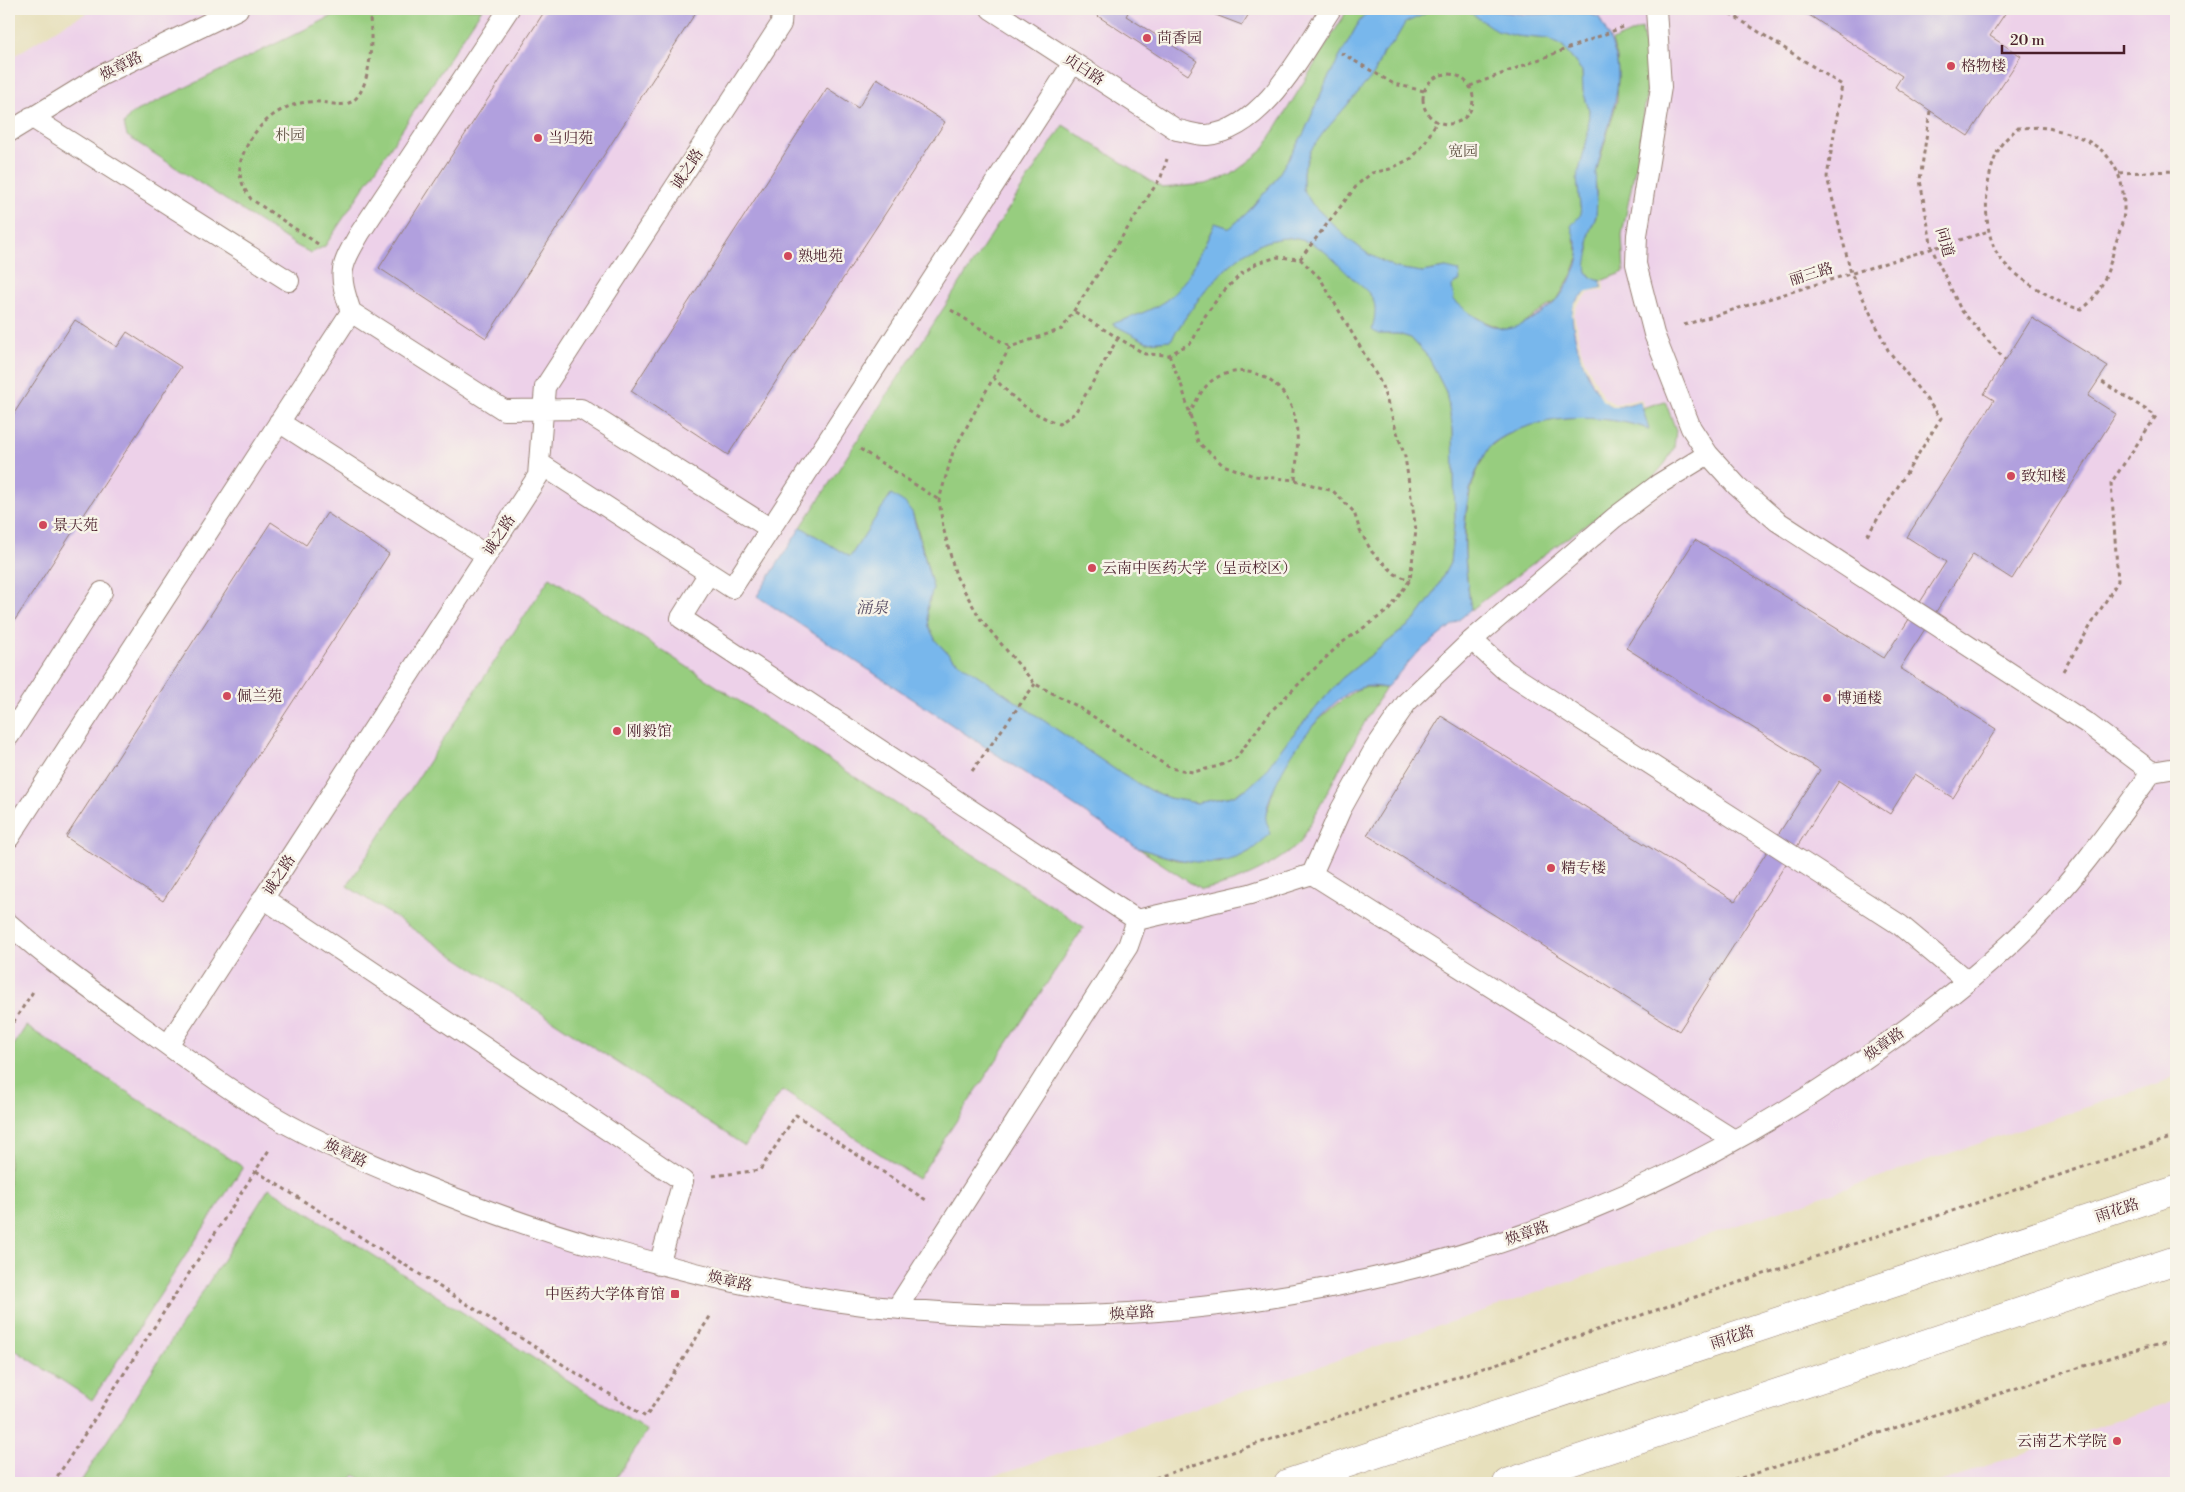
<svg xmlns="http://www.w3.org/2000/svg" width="2185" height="1492" viewBox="0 0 2185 1492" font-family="'Libre Bodoni','Noto Serif SC',serif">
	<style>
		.built { fill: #edd1e9 }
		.green { fill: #97cd7f; stroke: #707655 }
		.water { fill: #78b7ec; stroke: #616b8c }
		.pier { fill: #e7e0bc }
		.building { fill: #b1a0de }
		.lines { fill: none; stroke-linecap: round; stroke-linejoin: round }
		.service-casing { stroke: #988074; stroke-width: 22 }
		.tertiary-casing { stroke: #988074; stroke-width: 29 }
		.path { stroke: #988074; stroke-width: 3; stroke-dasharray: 4 4; stroke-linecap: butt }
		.service { stroke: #fff; stroke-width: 20 }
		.tertiary { stroke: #fff; stroke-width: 28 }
		.poi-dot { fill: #d1495b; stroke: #f7f3e8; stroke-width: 2 }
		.labels { text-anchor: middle; stroke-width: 5; stroke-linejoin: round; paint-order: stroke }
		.poi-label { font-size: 15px; fill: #4a1f2b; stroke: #f7f3e8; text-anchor: start }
		.street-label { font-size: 15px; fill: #4a1f2b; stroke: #f7f3e8 }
		.park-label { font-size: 15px; fill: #615344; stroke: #f7f3e8 }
		.water-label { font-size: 16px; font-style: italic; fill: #584d65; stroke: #f7f3e8 }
	</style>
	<rect width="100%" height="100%" fill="#f7f3e8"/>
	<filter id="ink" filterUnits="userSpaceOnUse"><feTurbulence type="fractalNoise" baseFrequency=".02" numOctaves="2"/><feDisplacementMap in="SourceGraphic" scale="10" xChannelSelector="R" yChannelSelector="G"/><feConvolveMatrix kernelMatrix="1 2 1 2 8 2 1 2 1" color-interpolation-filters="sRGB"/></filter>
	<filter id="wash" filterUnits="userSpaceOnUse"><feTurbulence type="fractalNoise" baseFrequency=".0096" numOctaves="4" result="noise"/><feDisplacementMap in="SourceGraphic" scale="20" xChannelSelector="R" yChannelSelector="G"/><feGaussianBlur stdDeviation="1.12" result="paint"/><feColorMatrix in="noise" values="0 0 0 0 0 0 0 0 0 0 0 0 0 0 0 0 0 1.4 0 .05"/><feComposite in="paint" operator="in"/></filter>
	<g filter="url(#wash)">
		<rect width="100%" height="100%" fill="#e7e0bc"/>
		<path class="built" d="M95,9H2176V1077L973,1483H9V59L65,24Z
			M2176,1400V1483H1937Z"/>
		<path class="green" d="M347,9H482L325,246L311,253L297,246L127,136L124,124L131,114Z
			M1348,9H1370L1359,22L1327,80L1304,133L1274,182L1247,213L1230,228L1215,223C1203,246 1190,282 1169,298C1153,311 1131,317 1113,324L1147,342L1171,340C1195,301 1247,225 1302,240C1320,244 1333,258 1345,271C1352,278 1365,284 1371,293C1378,304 1375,321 1378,334H1398L1411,338L1429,358L1446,392L1453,429L1455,517L1450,563L1433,595L1414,621L1341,679L1285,744L1263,774L1248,788L1232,796L1197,803L1169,798L1151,791L1123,775L951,657L936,641L929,627L927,609L933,588L916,523L912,512L891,494L850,557L801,527L1063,125L1162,188L1206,184L1231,175L1262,151Z
			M1428,9H1465L1516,36L1549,39L1562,46L1582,71L1583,91L1589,110L1588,136L1577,179L1581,214L1574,240L1579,256L1572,274L1557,300L1515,329H1503L1483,321L1466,311L1453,300L1446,268L1422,272L1396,268L1368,254L1346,237L1312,204L1303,189V171L1311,150L1323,133L1374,74L1383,52L1394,42L1405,22L1425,14Z
			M1642,28L1649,76L1639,148L1622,235L1624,272L1601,281L1593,279L1587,272L1585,262L1589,250L1588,235L1596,217L1597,199L1595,176L1617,101L1618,76L1617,57L1612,41Z
			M1665,401L1676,430L1674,448L1666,462L1652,479L1560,543L1471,610C1464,560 1458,503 1484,457C1486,453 1488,447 1492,445C1508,431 1535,423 1555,420C1587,416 1618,419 1649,429L1642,408Z
			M550,577L1084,927L918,1179L782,1090L745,1146L347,886Z
			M1363,687L1386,688L1367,718L1300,843C1271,868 1239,883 1201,890L1138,848L1177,860L1219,863L1249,852C1254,841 1261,829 1265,817C1270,804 1272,790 1278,777C1295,740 1327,706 1363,687Z
			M26,1026L243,1167L92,1400L9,1346V1053Z
			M269,1188L647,1431L613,1483H368L355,1475L349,1483H80Z"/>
		<path class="water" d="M1370,9H1428L1425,14L1405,23L1394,42L1383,52L1374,74L1323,133L1311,150L1303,171V189L1312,204L1346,237L1368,254L1396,268L1422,272L1446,268L1459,271L1460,281L1452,286L1454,300C1467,312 1484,325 1503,329C1516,331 1548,310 1557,300C1563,294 1580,264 1579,255C1578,246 1573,235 1571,226L1581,214L1577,179L1588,136L1589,110L1583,91L1582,71L1562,46L1549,39L1516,36L1497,31L1465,9C1485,9 1503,12 1522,14C1549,16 1574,8 1599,17C1609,37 1619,55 1618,78C1617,111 1602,141 1596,174C1594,187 1598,201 1596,215C1595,221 1591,227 1589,233C1588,238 1589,243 1589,248C1588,263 1579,276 1601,281L1602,288C1591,290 1578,295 1574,306C1566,327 1592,400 1613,406C1621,408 1632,403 1640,401L1649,429C1619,419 1587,416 1556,420C1535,423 1509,431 1492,444C1488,448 1485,456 1482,460C1457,504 1464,562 1471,610L1415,655L1386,688C1379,687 1369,685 1363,687C1324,696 1270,778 1266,815C1265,821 1269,828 1271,834C1264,839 1257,846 1250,851C1216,873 1173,859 1138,848L757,596L801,527L850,557L891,494L905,503L912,512L933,588L927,609L929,627L936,641L951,657L1123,775L1151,791L1169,798L1197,803L1232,796L1248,788L1263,774L1285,744L1341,679L1414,621L1433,595L1450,563L1455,517L1453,429L1446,392L1429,358L1411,338L1398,334H1378L1372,330C1380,297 1372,296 1350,276C1335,262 1323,245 1302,240C1247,225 1195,301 1171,340L1147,342L1112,324C1131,317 1153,311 1169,298C1189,282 1204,246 1215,223L1230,228L1247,213L1274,182L1304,133L1327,80L1359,22Z"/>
		<path class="pier" d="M1603,280L1604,290L1589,293L1577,305L1574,315L1583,357L1604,398L1615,404L1641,399L1644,407L1642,408L1640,401L1614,407L1602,400L1581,358L1572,315L1574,304L1588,291L1602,288L1601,281Z"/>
		<g id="blocks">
			<path class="building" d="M546,9H698L486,338L379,268Z
				M1087,9H1130L1126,16L1197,61L1188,75Z
				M1200,9H1252L1242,25Z
				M1800,9H2000L2006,12L1990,36L2021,56L1968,136L1895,87L1902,76Z
				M877,78L945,122L728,455L631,391L827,88L858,108Z
				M2032,318L2108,366L2088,396L2116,414L2012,579L1973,554L1900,668L1996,729L1953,798L1915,774L1890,814L1839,781L1679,1031L1367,835L1441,716L1735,901L1820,770L1626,648L1695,540L1884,658L1946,562L1907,537L1994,400L1984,394Z
				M75,320L117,347L127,332L181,367L9,629V421Z
				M327,513L389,554L163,901L66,837L271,522L306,545Z"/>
		</g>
	</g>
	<g filter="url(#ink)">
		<use href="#blocks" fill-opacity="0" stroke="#988074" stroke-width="1"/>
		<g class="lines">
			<defs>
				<path id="service" d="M991,9L1177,130C1186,131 1198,136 1207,135C1264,130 1303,51 1331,9
					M1656,9L1661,87L1637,235L1636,264L1654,334L1691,428L1708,454L1737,486L1777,521L2088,724L2152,772
					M31,117L289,281
					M9,132L102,75L238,9
					M351,312L504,410L581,409L771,529
					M279,422L486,555
					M539,463L732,588L1073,63
					M709,573L681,618L1137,920L1128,946L897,1308
					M1472,640L1506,671L1900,925L1967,981
					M9,736L102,592
					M9,838L351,312C338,273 339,269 360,233L509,9
					M1312,874L1341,809L1374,750L1407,702L1472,640L1614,518L1659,484L1708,454
					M263,898L683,1181L659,1265
					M1137,920L1250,894L1312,874L1734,1140
					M9,924C48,959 91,990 133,1020C179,1053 225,1088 273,1116C319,1143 368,1163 416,1183C476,1207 537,1230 599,1247C688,1273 779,1295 871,1306C1213,1344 1555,1268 1841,1075C1907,1030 1974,981 2031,924C2076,878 2114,824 2152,772L2176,768
					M168,1045L538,476L545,387L781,24L782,9"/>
				<path id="tertiary" d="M1288,1483L2176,1190
					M1507,1483L2176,1260"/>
			</defs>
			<use href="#service" class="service-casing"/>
			<use href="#tertiary" class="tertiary-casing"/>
			<path class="path" d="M1723,9L1842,85L1827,177L1851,273L1888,350L1941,418L1865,539
				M1341,53L1394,84L1424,91
				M1423 99a25 25 0 1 1 50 0a25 25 0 1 1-50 0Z
				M1470,86L1626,26
				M1930,111L1920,180L1932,249L1961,310L2005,360
				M2017,128C2028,128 2041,126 2052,129C2100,139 2125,161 2124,212C2123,224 2117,238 2114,249C2109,270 2100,297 2082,309C2066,307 2055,299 2041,291C2029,284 2006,268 1999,257C1980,226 1984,175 2001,145C2005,139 2012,134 2017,128Z
				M2119,173L2176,171
				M318,244L251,199C239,182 236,168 245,150C258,120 288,99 320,102C331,103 344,108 354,100C372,86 374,29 368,9
				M1300,259L1358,184L1372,173L1390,169L1412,158L1425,143L1437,121
				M951,310L1010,347
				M1075,312L1145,354L1169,355L1192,342L1205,316L1221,294L1241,274L1257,263L1278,257L1300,259L1320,278L1381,383L1405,457L1416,530L1410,580L1389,610L1340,644L1271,711L1236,758L1219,766L1193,772L1170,768L1079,707L1035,684L981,620L956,576L943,527L939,500L953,452L1010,347L1062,329L1161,177L1167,159
				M1684,325L1989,231
				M1169,355L1182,387L1198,442L1223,465L1254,476L1295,480L1333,491L1354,512L1360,531L1372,552L1395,574L1410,580
				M993,377C1016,401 1028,412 1059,424L1075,413L1118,338
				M1189,416C1195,403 1203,385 1216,378C1248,361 1281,379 1293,411C1300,432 1297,459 1295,480
				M860,449L939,500
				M2063,671L2118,581L2111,483L2156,416L2099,380
				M972,771L1035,684
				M9,1029L34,990
				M256,1171L646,1417L711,1315
				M713,1176L760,1170L796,1115L929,1202
				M53,1483L269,1150
				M1140,1483L2176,1136
				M1726,1483L2133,1350L2176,1341"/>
			<use href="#service" class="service"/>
			<use href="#tertiary" class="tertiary"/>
		</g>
	</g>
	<g class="poi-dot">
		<circle cx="1147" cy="38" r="5"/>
		<circle cx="1951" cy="66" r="5"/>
		<circle cx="538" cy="138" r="5"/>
		<circle cx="788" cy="256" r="5"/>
		<circle cx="2011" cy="476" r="5"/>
		<circle cx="43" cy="525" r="5"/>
		<circle cx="1092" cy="568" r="5"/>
		<circle cx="227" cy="696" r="5"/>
		<circle cx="1827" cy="698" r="5"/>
		<circle cx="617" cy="731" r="5"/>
		<circle cx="1551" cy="868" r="5"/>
		<rect x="670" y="1289" width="10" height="10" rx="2.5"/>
		<circle cx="2117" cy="1441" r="5"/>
	</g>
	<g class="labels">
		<g class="poi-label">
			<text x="1157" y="43">茴香园</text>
			<text x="1961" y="71">格物楼</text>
			<text x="548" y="143">当归苑</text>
			<text x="798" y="261">熟地苑</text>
			<text x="2021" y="481">致知楼</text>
			<text x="53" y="530">景天苑</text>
			<text x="1102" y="573">云南中医药大学（呈贡校区）</text>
			<text x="237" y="701">佩兰苑</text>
			<text x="1837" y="703">博通楼</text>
			<text x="627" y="736">刚毅馆</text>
			<text x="1561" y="873">精专楼</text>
			<text x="665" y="1299" text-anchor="end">中医药大学体育馆</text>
			<text x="2107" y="1446" text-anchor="end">云南艺术学院</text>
		</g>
		<g class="street-label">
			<text transform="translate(121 66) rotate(-27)" y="5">焕章路</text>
			<text transform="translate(1084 69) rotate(33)" y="5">贞白路</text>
			<text transform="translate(687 169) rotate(-57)" y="5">诚之路</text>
			<text transform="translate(1945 242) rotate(74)" y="5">问道</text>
			<text transform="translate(1811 274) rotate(-17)" y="5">丽三路</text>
			<text transform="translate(499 535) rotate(-57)" y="5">诚之路</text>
			<text transform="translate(279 875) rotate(-57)" y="5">诚之路</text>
			<text transform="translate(1884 1044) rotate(-36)" y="5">焕章路</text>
			<text transform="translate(346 1153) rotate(26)" y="5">焕章路</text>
			<text transform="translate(2117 1210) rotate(-18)" y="5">雨花路</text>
			<text transform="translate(1527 1233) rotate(-19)" y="5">焕章路</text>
			<text transform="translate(730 1281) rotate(13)" y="5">焕章路</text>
			<text transform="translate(1132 1313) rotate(-4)" y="5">焕章路</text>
			<text transform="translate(1732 1337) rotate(-18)" y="5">雨花路</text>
		</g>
		<g class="park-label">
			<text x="290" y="140">朴园</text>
			<text x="1463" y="156">宽园</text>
		</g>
		<g class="water-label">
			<text x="872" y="613">涌泉</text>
		</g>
	</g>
	<rect width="2185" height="1492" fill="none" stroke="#f7f3e8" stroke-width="30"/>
	<path d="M2002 45v8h122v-8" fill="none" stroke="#4a1f2b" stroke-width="2.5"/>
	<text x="2010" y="45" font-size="15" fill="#4a1f2b" stroke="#f7f3e8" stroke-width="4" paint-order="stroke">20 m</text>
</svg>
